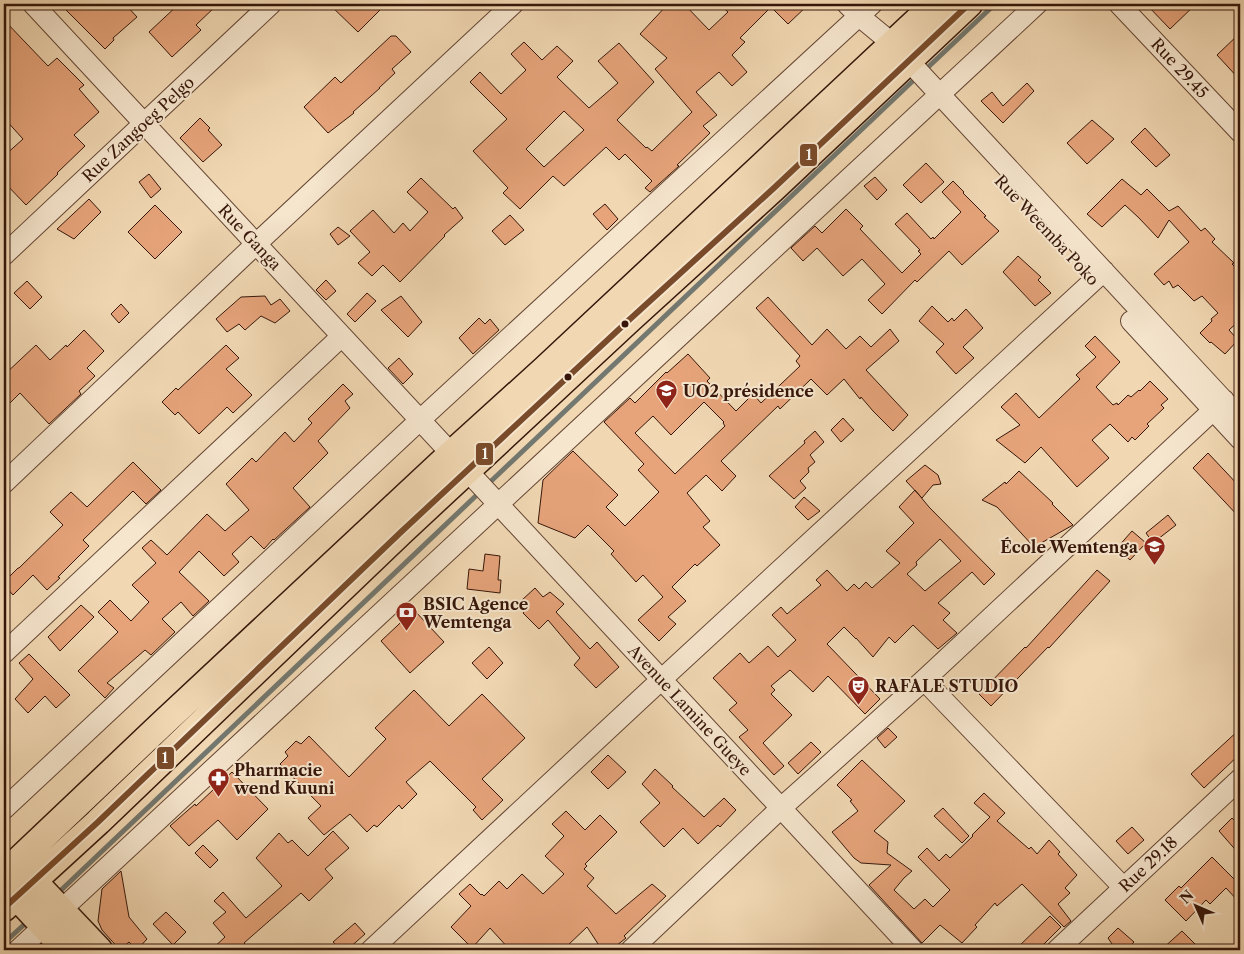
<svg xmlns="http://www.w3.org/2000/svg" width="1244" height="954" viewBox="0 0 1244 954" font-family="'Libre Caslon Text',serif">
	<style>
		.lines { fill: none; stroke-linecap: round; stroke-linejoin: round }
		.stream { stroke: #737870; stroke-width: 5 }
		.building { fill: #e7a47b; stroke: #36160a; fill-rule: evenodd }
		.minor-casing { stroke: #654634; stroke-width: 22 }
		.major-casing { stroke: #36160a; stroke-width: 29 }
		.minor { stroke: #f6e6ce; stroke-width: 20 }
		.major { stroke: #f1d8b3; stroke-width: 26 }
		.bus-1-casing { stroke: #f6e6ce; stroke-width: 10 }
		.bus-1 { stroke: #7a4b2a; stroke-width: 6 }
		.bus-dot { fill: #36160a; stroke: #f6e6ce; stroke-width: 2 }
		.labels { text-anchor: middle; stroke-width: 4; stroke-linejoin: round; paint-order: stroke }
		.street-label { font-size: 16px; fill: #36160a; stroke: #f6e6ce }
		.poi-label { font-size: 16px; font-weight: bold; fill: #36160a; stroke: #f6e6ce; text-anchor: start }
		.line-badge { stroke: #f6e6ce; stroke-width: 2 }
		.badge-label { font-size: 14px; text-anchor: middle; font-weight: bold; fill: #fff }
	</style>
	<rect width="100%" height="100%" fill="#f1d8b3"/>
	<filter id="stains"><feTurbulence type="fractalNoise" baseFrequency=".004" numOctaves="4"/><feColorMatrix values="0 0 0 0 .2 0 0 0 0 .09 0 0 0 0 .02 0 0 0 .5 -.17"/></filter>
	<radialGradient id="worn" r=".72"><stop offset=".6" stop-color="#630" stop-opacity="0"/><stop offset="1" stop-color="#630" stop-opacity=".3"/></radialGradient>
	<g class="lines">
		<path class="stream" d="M924,71L995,4
			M487,485L918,76
			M56,895L481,491
			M4,943L28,921"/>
	</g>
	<path class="building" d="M60,4H125L137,17L113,38L114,40L105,49Z
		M179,4H218L196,25L201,30L172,57L149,32Z
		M329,4H386L358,32Z
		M668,4H684L709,30L728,12L719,4H809L788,24L771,7L740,38L745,42L732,55L747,72L732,86L719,72L696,92L717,115L703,126L710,133L677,165L679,166L650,192L645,188L652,181L625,154L619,160L606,147L564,186L553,176L520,209L503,193L508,188L473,151L507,119L470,82L480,72L501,94L526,70L511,54L524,42L542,60L557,46L573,61L557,77L589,108L618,83L598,61L619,43L654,82L617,120L646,148L647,147L652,151L692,112L655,69L667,58L640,34ZM564,111L584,130L544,167L526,149Z
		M1146,4H1196L1170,29Z
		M4,20L48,66L57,58L84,85L79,89L99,112L74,135L85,146L57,173L58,174L26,205L4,182V156L23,139L4,118Z
		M1240,33V80L1217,55Z
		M391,36H396L411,52L392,69L395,73L379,88H380L353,112L354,113L328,133L304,107L335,77L341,83Z
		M1027,83L1034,91L1003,123L981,101L992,92L1003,106Z
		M200,118L210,128L208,130L222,145L203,162L180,138Z
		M1092,120L1114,139L1087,164L1067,143Z
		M1145,128L1170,155L1156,167L1131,142Z
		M926,163L944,182L921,203L903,185Z
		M149,174L161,189L151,198L139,182Z
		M875,177L887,190L877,200L864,186Z
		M421,178L453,209L455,207L463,218L444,235L445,236L400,282L383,265L372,276L358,263L370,252L350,231L373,210L394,233L403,223L410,231L428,212L407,192Z
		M1122,179L1141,195L1147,189L1169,211L1178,206L1201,231L1205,228L1215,239L1212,242L1234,263L1232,264L1240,272V320L1229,330L1238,340L1225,354L1211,342L1210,343L1200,333L1212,321L1211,319L1218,313L1202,296L1194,301L1178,285L1173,288L1169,281L1164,285L1154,274L1189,242L1169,220L1158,238L1139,218L1125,205L1102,227L1087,214Z
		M953,181L964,192L963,193L986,216L984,217L999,231L962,265L949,251L917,282L915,280L882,314L868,300L885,284L862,259L843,276L817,248L803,261L791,248L815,226L822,233L846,209L863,226L860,229L902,273L921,254L918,251L920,250L895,224L907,213L931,239L933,237L934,239L961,212L942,192Z
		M89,199L101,212L74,239L57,229Z
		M605,204L618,219L607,230L593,214Z
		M155,205L182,232L155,259L128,232Z
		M510,215L524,230L505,245L492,231Z
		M338,227L350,236L338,245L330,234Z
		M1018,256L1041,277L1038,280L1051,293L1035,306L1003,272Z
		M326,280L336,291L326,300L316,290Z
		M27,281L42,297L30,309L14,293Z
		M367,293L376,301L355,322L347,314Z
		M265,296L271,305L280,299L290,311L275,323L261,316L245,330L239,324L227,332L216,319L241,297Z
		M401,296L422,322L408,337L381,310Z
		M768,297L812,345L827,329L846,349L860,336L871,347L890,329L899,341L866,370L908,415L893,431L873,411L861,397L860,399L844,379L827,395L811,379L780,409L778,406L721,461L736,476L722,491L706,475L687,493L710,521L703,527L720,545L697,566L695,564L672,587L686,601L668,617L676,624L659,641L638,620L663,597L643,575L636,582L611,554L614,551L588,525L575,538L538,523L543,480L573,451L618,495L606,507L625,526L659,492L638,470L644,464L604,422L630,398L635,403L666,372L667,373L688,354L710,378L707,381L736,411L753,394L761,403L800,366L796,361L800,356L756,308ZM704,402L724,422L723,423L725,426L675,474L635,433L653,416L671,435Z
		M121,304L129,313L119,323L111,314Z
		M932,306L948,322L952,318L954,321L966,309L983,328L963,347L974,358L956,374L936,352L944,344L919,321Z
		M479,318L485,324L490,319L499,330L473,354L459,338Z
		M84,330L104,351L87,368L95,376L79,391L81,394L49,424L20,393L4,409V375L36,345L50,360L66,345L67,347Z
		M1095,336L1120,362L1096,387L1113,405L1117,403L1118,405L1128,395L1131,397L1139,390L1140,391L1150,381L1168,399L1161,405L1164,408L1147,424L1149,426L1135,440L1132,437L1128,442L1110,424L1092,440L1109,458L1077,487L1041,447L1025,463L996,440L1020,425L1001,407L1016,393L1039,418L1080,379L1076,375L1096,357L1085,346Z
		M226,345L239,358L226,369L252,395L233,413L227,407L199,434L178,412L175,415L162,402L176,388L178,390Z
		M399,358L413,374L403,384L388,368Z
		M343,384L353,394L345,401L350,408L318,441L328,453L293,488L310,507L274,540L273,539L264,549L251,536L232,554L239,562L224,576L199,551L179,572L209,601L193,616L181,602L162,619L175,632L151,655L145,650L107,683L114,688L105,698L78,671L118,632L98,612L110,600L131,621L149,602L132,585L156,563L142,548L151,540L167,555L207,514L225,531L249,510L226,484L252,458L256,462L285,432L294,442L312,423L308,419Z
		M843,418L854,430L841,442L831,430Z
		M815,431L824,442L810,455L815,462L808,468L809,472L800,481L806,488L794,499L769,476L805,443L804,441Z
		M1208,453L1240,487V518L1193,468Z
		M133,462L161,490L146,504L133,491L83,540L89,546L58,577L60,578L47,590L33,575L13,595L4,585V582L18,568H19L63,525L50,512L71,492L87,507Z
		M925,465L938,475L941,484L933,485L922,498L906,481Z
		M1019,471L1053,503L1052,504L1073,525L1034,547L997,507L982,500L1005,482L1006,484Z
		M915,490L929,507L995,574L984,585L972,572L938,603L950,613L943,620L957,633L938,649L913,625L895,643L889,637L873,657L856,638V639L844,627L827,644L880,699L865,714L828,676L813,692L790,670L771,686L775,690L771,694L792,715L763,743L784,766L774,775L739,737L748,730L729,710L737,703L713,678L740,653L749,663L768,646L778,657L796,640L772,615L781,607L787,614L821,585L816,580L827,570L847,591L854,584L859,589L866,582L872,588L900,563L886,551L914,523L899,507ZM940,539L961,561L925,591L907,574L917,565L916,562Z
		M804,497L820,511L808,520L795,507Z
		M1168,515L1176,525L1153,543L1146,533Z
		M1132,531L1146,543L1130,560L1117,548Z
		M485,554L500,556L498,580H501L500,593L467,589L469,569L483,571Z
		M1097,570L1110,581L1049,648L1048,647L991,706L979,694L1025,647L1026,648Z
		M535,588L543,597L550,592L564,604L556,612L590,649L597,642L619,667L596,688L574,665L580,658L548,620L539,629L523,613L528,607L522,600Z
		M81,605L94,617L60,651L48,637Z
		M414,610L444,642L410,673L381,641Z
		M489,647L503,663L487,679L472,663Z
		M29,654L70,695L56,708L45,696L28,713L15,699L33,679L19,663Z
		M414,690L449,726L482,694L525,738L482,779L503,800L482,820L473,810L476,807L430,761L406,782L417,794L402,809L399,805L377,827L374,825L367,832L350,814L324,835L308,818L321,806L280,764L288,756L285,752L296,741L301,744L309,736L349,777L386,739L375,728Z
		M888,728L897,737L885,748L877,738Z
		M1240,729V754L1204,788L1191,774Z
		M811,742L821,752L798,774L788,763Z
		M608,755L626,772L608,789L591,772Z
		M862,760L905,801L874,831L888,842L887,853L912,871L904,878L894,890L914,909L925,899L933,907L950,890L918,857L927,848L939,861L946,854L950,858L973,836L972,835L990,817L974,803L984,793L1005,813L997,821L1029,849L1031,847L1037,854L1049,840L1060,852L1058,854L1077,875L1065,888L1070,893L1058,904L1071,921L1064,927L1022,884L997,906L995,903L975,925L977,927L962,943L940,925L922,943L869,885L891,865L861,863L854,858L832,832L858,811L850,801L852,800L837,785Z
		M655,769L673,786L672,787L704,817L724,798L736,810L720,827L718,825L698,844L683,828L664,847L640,822L660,803L642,784Z
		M232,772L268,809L237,840L218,820L189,846L170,826L195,804L196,806Z
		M943,808L969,836L962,843L934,816Z
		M566,811L585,830L600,815L617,832L585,864L587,866L584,869L594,878L587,886L616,914L652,884L666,896L624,936L626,938L611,950H602L587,927L566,947L560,950H510L490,928L472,948L451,927L471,906L459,894L470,884L481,895L482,894L484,896L499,881L507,889L522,874L543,894L564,874L545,856L564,836L552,824Z
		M1232,818L1240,826V855L1219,831Z
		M1132,827L1144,840L1128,854L1116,841Z
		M333,831L349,848L325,869L333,878L309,901L301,893L244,943L251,950H211L225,937L213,923L226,912L214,901L223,892L246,918L282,886L256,858L279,833L288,843L292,840L308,856Z
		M203,845L218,860L210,868L195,853Z
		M1212,857L1240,885V903L1226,888L1210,904L1206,900L1186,921L1165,900L1179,886L1181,888Z
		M121,871L129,917L147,939L137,950L129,942L120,950L102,930L98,921L102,889Z
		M166,912L186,932L173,945L153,924Z
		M1050,916L1061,927L1038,950H1015Z
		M355,923L365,934L347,950H341L333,942Z
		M1118,928L1134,942L1126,950H1116L1108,938Z
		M1182,931L1195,944L1188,950H1161Z"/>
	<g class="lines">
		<defs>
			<path id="minor" d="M33,4L913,950
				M847,4L859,16L893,44L1240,418
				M1119,4L1240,132
				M4,255L271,4
				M1131,321L1240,439
				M4,483L256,244L513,4
				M4,653L342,336
				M924,680L1123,887
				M4,809L420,420L872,4
				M18,950L1037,4
				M371,950L662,679L1104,271
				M631,950L781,808L924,680L1224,400
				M1057,950L1240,779"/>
			<path id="major" d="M22,869L99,950
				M4,874L162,724L451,454L545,369L935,4
				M4,883L66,950
				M4,908L98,822L401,532L629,320L775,187L969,4"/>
		</defs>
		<use href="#minor" class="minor-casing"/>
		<use href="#major" class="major-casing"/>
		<use href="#minor" class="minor"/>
		<use href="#major" class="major"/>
		<defs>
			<path id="bus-1" d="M4,908L98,822L401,532L629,320L775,187L969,4"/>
		</defs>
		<use href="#bus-1" class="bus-1-casing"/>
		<use href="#bus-1" class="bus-1"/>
	</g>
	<defs>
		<symbol id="school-pin" viewBox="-11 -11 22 30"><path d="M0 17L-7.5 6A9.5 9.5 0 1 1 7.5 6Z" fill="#8f2418" stroke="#f6e6ce"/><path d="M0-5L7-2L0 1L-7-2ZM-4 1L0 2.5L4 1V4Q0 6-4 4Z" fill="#fff"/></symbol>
		<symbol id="bank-pin" viewBox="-11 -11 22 30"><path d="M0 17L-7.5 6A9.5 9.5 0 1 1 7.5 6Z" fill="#8f2418" stroke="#f6e6ce"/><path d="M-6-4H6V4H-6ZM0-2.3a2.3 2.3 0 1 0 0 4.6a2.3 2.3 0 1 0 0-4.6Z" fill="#fff"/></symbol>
		<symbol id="theatre-pin" viewBox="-11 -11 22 30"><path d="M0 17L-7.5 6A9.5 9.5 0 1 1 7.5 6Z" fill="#8f2418" stroke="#f6e6ce"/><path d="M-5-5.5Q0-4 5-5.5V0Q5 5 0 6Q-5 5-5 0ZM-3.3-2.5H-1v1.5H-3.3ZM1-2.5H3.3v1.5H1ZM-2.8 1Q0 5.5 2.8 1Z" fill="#fff"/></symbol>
		<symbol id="pharmacy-pin" viewBox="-11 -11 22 30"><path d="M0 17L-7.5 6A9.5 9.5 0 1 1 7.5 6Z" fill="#8f2418" stroke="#f6e6ce"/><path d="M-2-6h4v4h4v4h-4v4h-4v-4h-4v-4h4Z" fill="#fff"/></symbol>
	</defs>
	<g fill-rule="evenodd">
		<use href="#school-pin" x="654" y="378" width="25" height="34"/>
		<use href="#school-pin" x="1142" y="534" width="25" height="34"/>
		<use href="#bank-pin" x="394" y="600" width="25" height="34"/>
		<use href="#theatre-pin" x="846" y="674" width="25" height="34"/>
		<use href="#pharmacy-pin" x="206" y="766" width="25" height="34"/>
	</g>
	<g class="bus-dot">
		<circle cx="625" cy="324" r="4.5"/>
		<circle cx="568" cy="377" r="4.5"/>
	</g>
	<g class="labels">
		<g class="street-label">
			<text transform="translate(1180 68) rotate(47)" y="6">Rue 29.45</text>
			<text transform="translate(138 129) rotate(-43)" y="6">Rue Zangoeg Pelgo</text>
			<text transform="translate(1047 230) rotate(47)" y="6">Rue Weemba Poko</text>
			<text transform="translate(250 237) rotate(47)" y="6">Rue Ganga</text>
			<text transform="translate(690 710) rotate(47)" y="6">Avenue Lamine Gueye</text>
			<text transform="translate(1148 864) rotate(-43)" y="6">Rue 29.18</text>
		</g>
		<g class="poi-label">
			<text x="683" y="397">UO2 présidence</text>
			<text x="1138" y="553" text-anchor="end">École Wemtenga</text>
			<text x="423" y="610">BSIC Agence<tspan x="423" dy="18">Wemtenga</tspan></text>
			<text x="875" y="692">RAFALE STUDIO</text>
			<text x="234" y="776">Pharmacie<tspan x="234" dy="18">wend Kuuni</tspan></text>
		</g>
	</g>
	<g class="line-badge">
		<rect x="799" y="143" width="19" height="24" rx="5" fill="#7a4b2a"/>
		<rect x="475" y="442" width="19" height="24" rx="5" fill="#7a4b2a"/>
		<rect x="156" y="746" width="19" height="24" rx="5" fill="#7a4b2a"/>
	</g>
	<g class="badge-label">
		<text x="809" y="160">1</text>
		<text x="485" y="459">1</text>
		<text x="165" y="763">1</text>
	</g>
	<rect width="1244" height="954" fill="none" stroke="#f1d8b3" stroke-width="20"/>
	<rect x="5" y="5" width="1234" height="944" fill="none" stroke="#36160a" stroke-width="2.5"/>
	<rect x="10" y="10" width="1224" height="934" fill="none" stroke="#36160a"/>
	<g transform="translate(1196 906) rotate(315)" stroke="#f6e6ce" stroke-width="4" paint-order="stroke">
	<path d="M0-4L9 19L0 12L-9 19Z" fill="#36160a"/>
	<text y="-8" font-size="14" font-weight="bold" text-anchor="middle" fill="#36160a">N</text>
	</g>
	<rect width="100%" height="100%" filter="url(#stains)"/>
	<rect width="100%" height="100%" fill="url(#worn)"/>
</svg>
